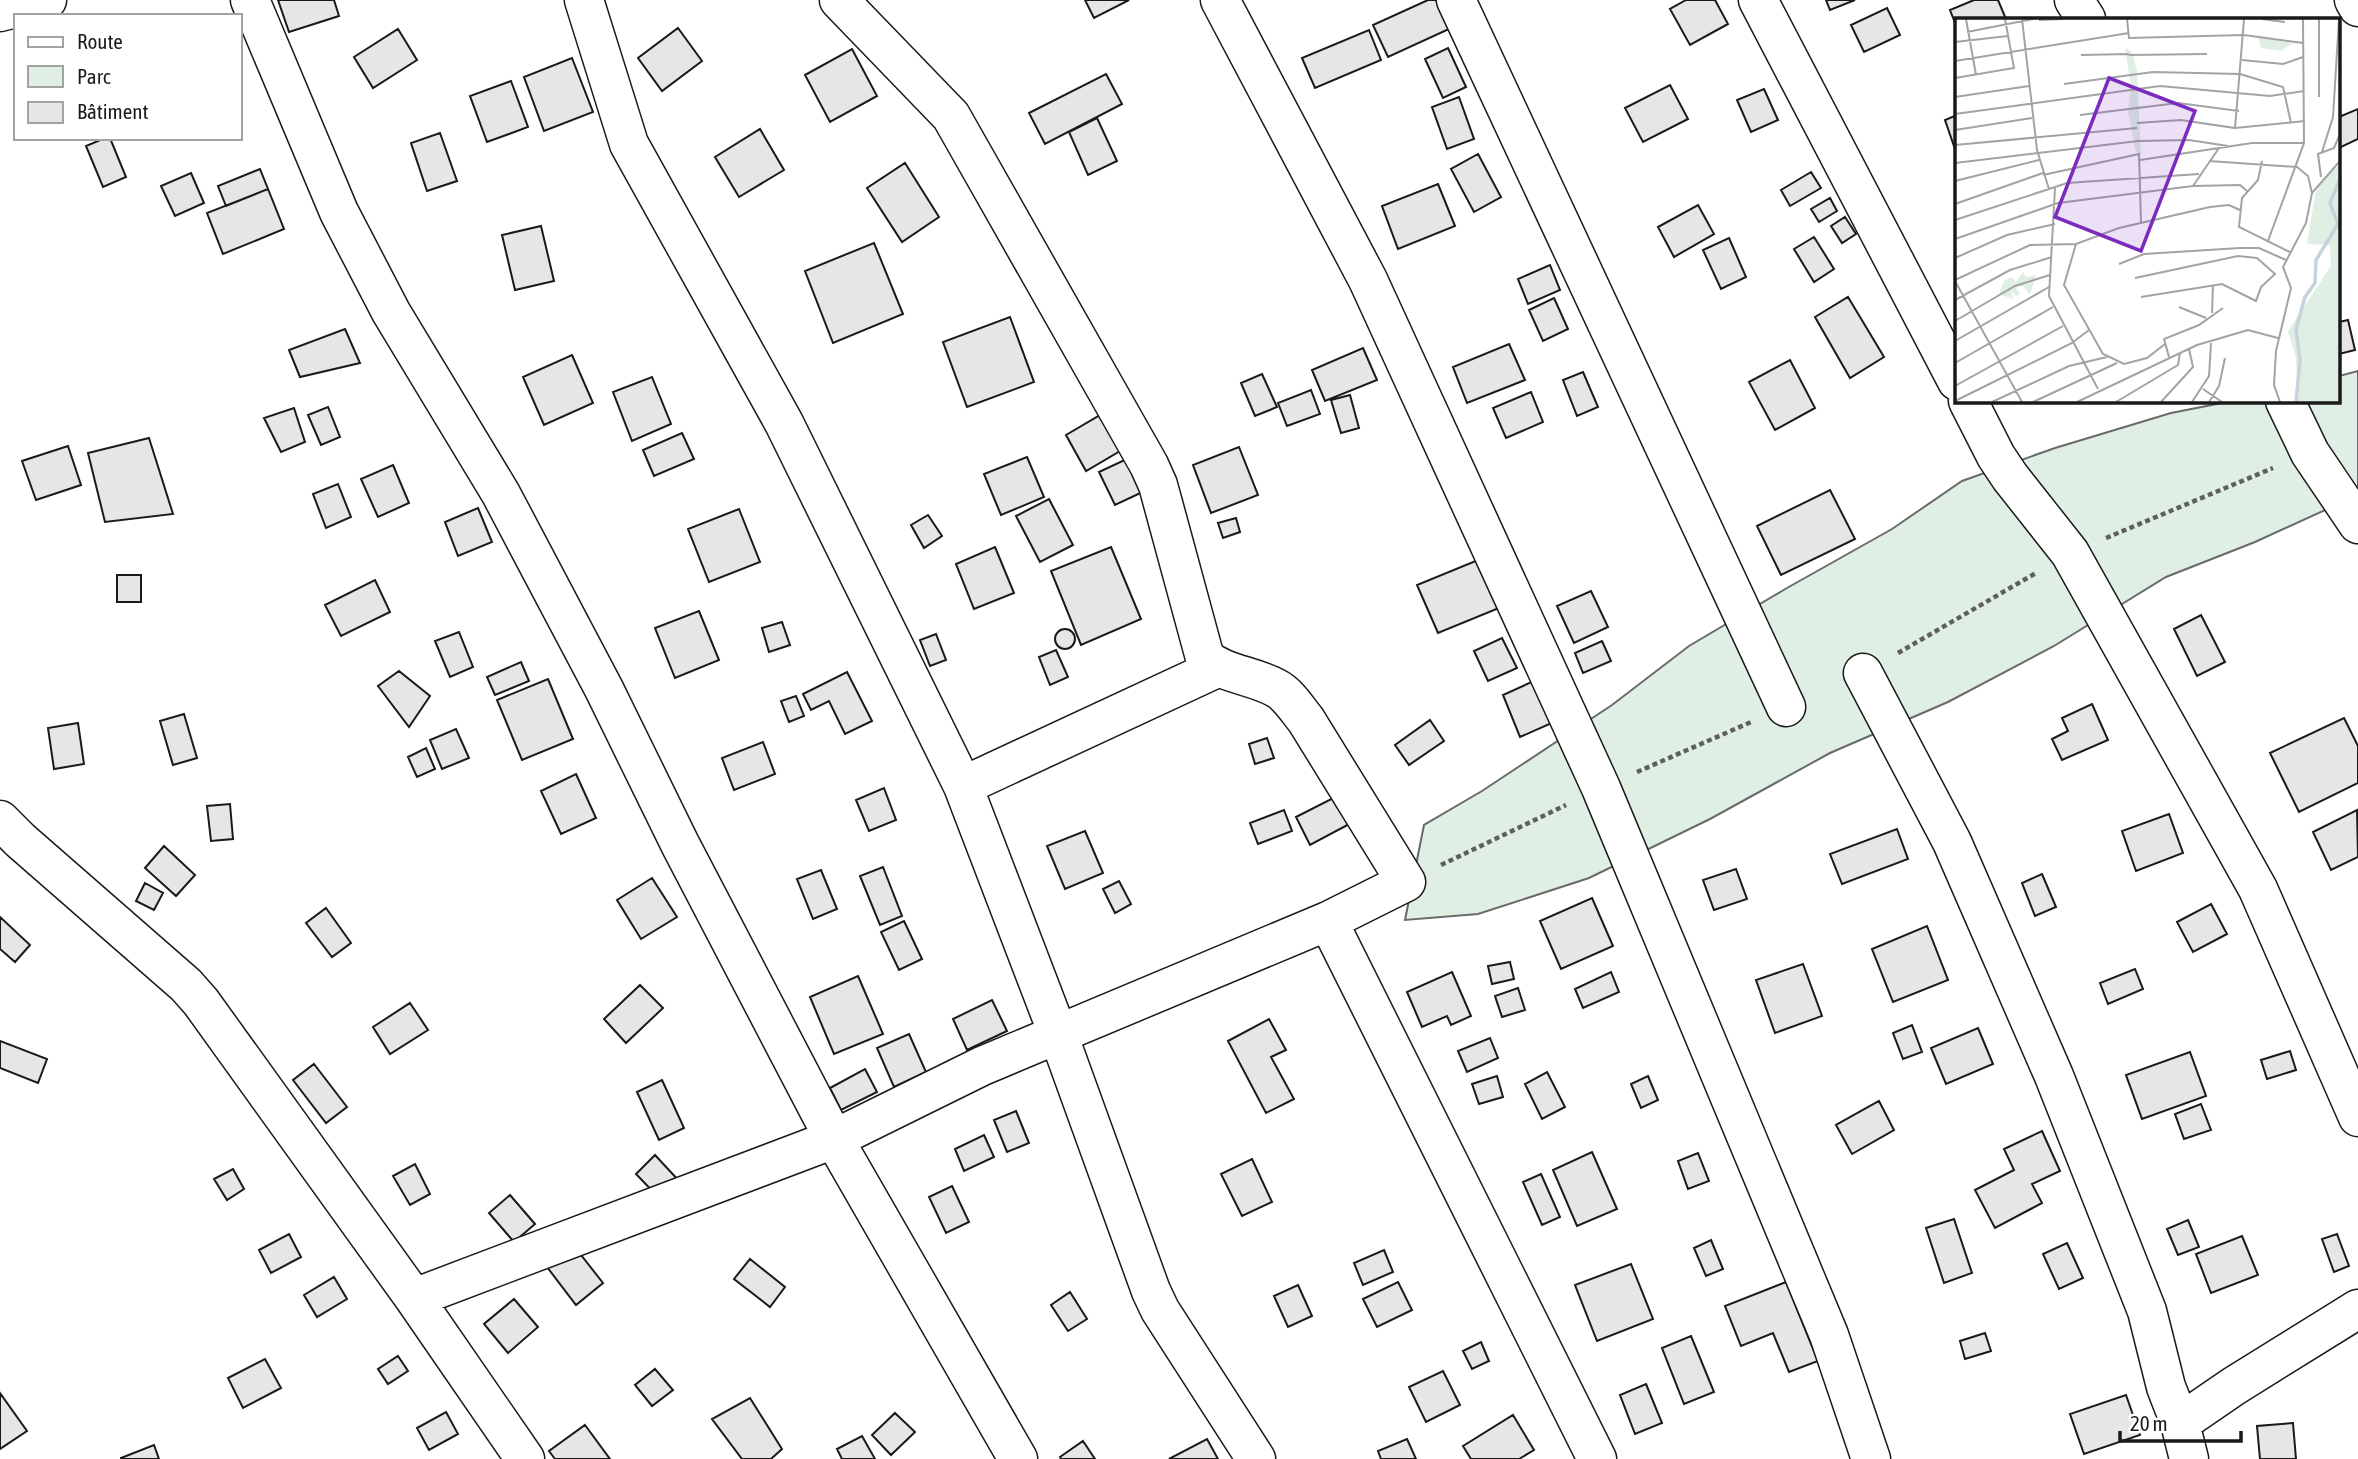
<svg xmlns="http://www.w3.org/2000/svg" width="2358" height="1459" viewBox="0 0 2358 1459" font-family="'Asap Condensed',sans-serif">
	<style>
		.green { fill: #e0efe3; stroke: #6a6a6a; stroke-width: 2 }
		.building { fill: #e6e6e6; stroke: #1a1a1a; stroke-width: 2 }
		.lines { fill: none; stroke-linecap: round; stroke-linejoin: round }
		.minor-casing { stroke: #1a1a1a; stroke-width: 41 }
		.path { stroke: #5f5f5f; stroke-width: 4.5; stroke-dasharray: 5 3.5; stroke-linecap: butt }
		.minor { stroke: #fff; stroke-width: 38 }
		.inset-river { fill: none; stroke: #c6d2dc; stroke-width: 3.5 }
		.inset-road { fill: none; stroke: #a3a3a3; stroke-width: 2 }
		.view { fill: #7b2cbf; fill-opacity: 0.15; stroke: #7b2cbf; stroke-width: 3.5 }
		.inset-edge { fill: none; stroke: #1a1a1a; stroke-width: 3.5 }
	</style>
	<rect width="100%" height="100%" fill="#fff"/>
	<path class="green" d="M2358,371V495L2255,542L2166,577L2054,646L1948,702L1830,753L1710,819L1589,878L1478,914L1405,920L1424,825L1482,791L1612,705L1689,646L1787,588L1892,529L1962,481L2055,448L2171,413L2232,401H2339V376Z"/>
	<path class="building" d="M278,0H334L339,16L289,32Z
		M1085,0H1129L1094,18Z
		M1428,0H1436L1449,29L1388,57L1373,25Z
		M1686,0H1715L1728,24L1690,45L1670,9Z
		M1826,0H1855L1830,10Z
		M1974,0H1998L2006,19H1957V28L1950,10Z
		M1887,8L1900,35L1864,52L1851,25Z
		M678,28L702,61L662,91L638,58Z
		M398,29L417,60L373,88L354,57Z
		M1369,30L1381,60L1315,88L1302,58Z
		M1448,48L1466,87L1443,98L1425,59Z
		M852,49L877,96L830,122L805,75Z
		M572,58L593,112L544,131L524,77Z
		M1106,74L1122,104L1045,144L1029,113Z
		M511,81L528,127L487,142L470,96Z
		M1670,85L1688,119L1643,142L1625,108Z
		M1764,89L1778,120L1751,132L1737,100Z
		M1459,97L1474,139L1447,149L1432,107Z
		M2358,109V139L2339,148V117Z
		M1957,115V152H1956L1945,120Z
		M1097,118L1117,161L1088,175L1069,132Z
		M760,129L784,170L739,197L715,157Z
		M440,133L457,181L427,191L411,143Z
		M105,138H110L126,177L103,187L86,146Z
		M1478,154L1501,197L1474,212L1451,169Z
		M905,163L939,217L902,242L867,188Z
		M260,169L268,189L226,206L218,186Z
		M1811,172L1821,188L1790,206L1781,190Z
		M191,173L204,203L175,216L161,186Z
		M1438,184L1455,226L1398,249L1382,206Z
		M268,189L284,229L223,254L207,213Z
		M1830,198L1837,211L1819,222L1811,209Z
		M1698,205L1714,234L1674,257L1658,227Z
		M1845,217L1856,234L1842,243L1831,226Z
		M541,226L554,281L515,290L502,235Z
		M1814,237L1834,269L1814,282L1794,249Z
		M1729,238L1746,277L1721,289L1703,250Z
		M874,243L903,314L833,343L805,271Z
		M1550,265L1560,290L1528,304L1518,279Z
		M1848,297L1884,357L1850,378L1815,317Z
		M1554,298L1568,329L1543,341L1529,310Z
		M1010,317L1034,382L967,407L943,342Z
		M2348,320L2355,350L2339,354V322Z
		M345,329L360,363L300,377L289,350Z
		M1509,344L1525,380L1467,403L1453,367Z
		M1363,348L1377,380L1325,401L1312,370Z
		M572,355L593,403L544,425L523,377Z
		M1790,360L1815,408L1775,430L1749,382Z
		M1583,372L1598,407L1577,416L1563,380Z
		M1262,374L1277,407L1255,416L1241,383Z
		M652,377L671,424L632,441L613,392Z
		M1311,390L1320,414L1287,426L1278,403Z
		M1531,392L1543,422L1506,438L1493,408Z
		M1350,395L1359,428L1341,433L1331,400Z
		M328,407L340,437L321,445L308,415Z
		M294,408L305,442L281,452L264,418Z
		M1107,411L1127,447L1086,471L1066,435Z
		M682,433L694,459L654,476L643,450Z
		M149,438L173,514L105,522L88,453Z
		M68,446L81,485L36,500L22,461Z
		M1239,447L1258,495L1211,513L1193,465Z
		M1133,456L1149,489L1115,505L1099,472Z
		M1027,457L1044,497L1001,515L984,474Z
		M393,465L409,503L378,517L361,479Z
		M338,484L351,517L326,528L313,494Z
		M1830,490L1855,539L1781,575L1757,526Z
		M1049,499L1073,545L1040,562L1016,516Z
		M478,508L492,542L458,556L445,522Z
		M739,509L760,562L709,582L688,529Z
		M928,515L942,536L924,548L911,525Z
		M1236,518L1240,532L1223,538L1218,523Z
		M995,547L1014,593L974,609L956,564Z
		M1111,547L1141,619L1081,645L1051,571Z
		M1478,560L1499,608L1438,633L1417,585Z
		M117,575H141V602H117Z
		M375,580L390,612L341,636L325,605Z
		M1591,591L1608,627L1574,643L1557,606Z
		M699,611L719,660L675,678L655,628Z
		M2201,615L2225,662L2197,676L2174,629Z
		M782,622L790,645L769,652L762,628Z
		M1055 639a10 10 0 1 1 20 0a10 10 0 1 1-20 0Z
		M459,632L473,667L450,677L435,641Z
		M936,634L946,660L930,666L920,640Z
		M1502,638L1517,668L1488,681L1474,651Z
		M1602,641L1611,661L1583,673L1575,653Z
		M1056,650L1068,677L1050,685L1039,657Z
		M521,662L529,681L495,695L487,677Z
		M399,671L430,696L409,727L378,686Z
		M847,672L872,721L845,734L829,701L811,710L803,694Z
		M548,679L573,739L522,760L497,700Z
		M1536,680L1554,722L1520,737L1503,695Z
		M796,696L804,716L789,722L781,701Z
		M2092,704L2108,740L2062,760L2052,739L2068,731L2062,718Z
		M184,714L197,758L173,765L160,721Z
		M2344,718L2358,746V783L2299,812L2270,753Z
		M1430,720L1444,741L1409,765L1395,745Z
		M78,723L84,764L54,769L48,728Z
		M456,729L469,758L442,769L430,740Z
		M1267,738L1274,758L1255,764L1249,744Z
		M763,742L775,774L734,790L722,758Z
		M426,748L435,769L417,777L408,757Z
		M576,774L596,818L561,834L541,791Z
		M884,788L896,820L869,831L856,800Z
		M1341,794L1355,821L1310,845L1296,817Z
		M230,804L233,839L211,841L207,806Z
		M1284,810L1292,831L1258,844L1250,823Z
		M2357,810L2358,857L2331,870L2313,832Z
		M2169,814L2183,853L2136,871L2122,831Z
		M1897,829L1908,859L1842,884L1830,854Z
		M1085,831L1103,873L1065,889L1047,846Z
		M164,846L195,875L176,896L145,868Z
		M883,867L902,916L880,925L860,876Z
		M1736,869L1747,899L1714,910L1703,880Z
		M821,870L837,909L813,919L797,879Z
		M2042,874L2056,907L2035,916L2022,883Z
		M652,878L677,917L641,939L617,900Z
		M1119,881L1131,904L1115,913L1103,889Z
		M145,883L163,893L154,910L136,901Z
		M1592,898L1613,946L1561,969L1540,921Z
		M2211,904L2227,934L2193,952L2177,922Z
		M326,908L351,943L332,957L306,923Z
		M0,917L30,945L15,962L0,949Z
		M904,921L922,959L899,970L881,932Z
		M1927,926L1948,980L1893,1002L1872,949Z
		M1510,962L1514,979L1492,984L1488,966Z
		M1803,964L1822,1016L1775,1033L1756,980Z
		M2135,969L2143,989L2108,1004L2100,983Z
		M1452,972L1471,1016L1451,1025L1447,1016L1422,1027L1407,992Z
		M1611,972L1619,992L1583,1008L1575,989Z
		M858,976L883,1034L834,1054L810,997Z
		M640,985L663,1008L626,1043L604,1019Z
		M1518,988L1525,1010L1502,1017L1495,996Z
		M992,1000L1007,1031L967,1050L953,1019Z
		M410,1003L428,1030L390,1054L373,1027Z
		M1269,1019L1286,1050L1271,1057L1294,1099L1266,1113L1228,1041Z
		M1912,1025L1922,1052L1903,1059L1893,1033Z
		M1978,1028L1993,1064L1946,1084L1931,1048Z
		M909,1034L926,1072L894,1087L877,1048Z
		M1490,1038L1498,1058L1467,1072L1458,1051Z
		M0,1041L47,1059L38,1083L0,1068Z
		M2290,1051L2296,1070L2267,1079L2261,1060Z
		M2190,1052L2206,1096L2142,1119L2126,1075Z
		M314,1064L347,1107L326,1123L293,1080Z
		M865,1069L877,1092L841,1110L830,1088Z
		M1547,1072L1565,1107L1542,1119L1525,1084Z
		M1497,1076L1503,1097L1479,1104L1472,1084Z
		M1648,1076L1658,1100L1641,1108L1631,1084Z
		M662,1080L684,1128L659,1140L637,1092Z
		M1879,1101L1894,1130L1852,1154L1836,1125Z
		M2201,1104L2211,1130L2184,1139L2175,1114Z
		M1016,1111L1029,1143L1007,1152L994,1120Z
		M2042,1131L2060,1171L2032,1184L2042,1203L1995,1228L1975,1190L2014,1170L2004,1149Z
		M984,1135L994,1157L964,1171L955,1149Z
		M1592,1152L1617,1209L1577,1226L1553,1170Z
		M1698,1153L1709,1181L1688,1189L1678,1161Z
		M655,1155L680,1182L661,1200L636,1174Z
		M1252,1159L1272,1202L1242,1216L1221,1174Z
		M415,1164L430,1194L410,1205L393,1176Z
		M233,1169L244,1189L227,1200L214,1179Z
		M1541,1174L1560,1217L1542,1225L1523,1182Z
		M952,1186L969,1222L946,1233L929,1197Z
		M510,1195L535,1224L514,1242L489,1213Z
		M1954,1219L1972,1273L1944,1283L1926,1228Z
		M2188,1220L2199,1247L2178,1255L2167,1229Z
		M289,1234L301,1257L271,1273L259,1250Z
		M2337,1234L2349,1266L2334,1272L2322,1239Z
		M2242,1236L2258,1275L2211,1293L2196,1254Z
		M1711,1240L1723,1269L1706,1276L1694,1248Z
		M2067,1243L2083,1278L2059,1289L2043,1254Z
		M574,1246L603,1283L576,1305L547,1267Z
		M1384,1250L1393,1272L1363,1285L1354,1263Z
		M750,1259L785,1287L770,1307L734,1279Z
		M1631,1264L1653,1319L1597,1341L1575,1285Z
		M334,1277L347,1299L317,1317L304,1295Z
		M1398,1282L1412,1310L1377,1327L1363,1299Z
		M1786,1282L1818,1361L1789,1372L1773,1333L1741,1346L1725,1306Z
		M1298,1285L1312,1316L1288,1327L1274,1296Z
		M1070,1292L1087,1319L1068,1331L1051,1305Z
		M514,1299L538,1327L508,1353L484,1324Z
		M1985,1333L1991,1351L1965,1359L1960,1341Z
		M1691,1336L1714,1392L1684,1404L1662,1348Z
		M1481,1342L1489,1361L1472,1369L1463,1351Z
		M398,1356L408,1371L388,1384L378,1369Z
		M265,1359L281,1388L243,1408L228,1378Z
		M655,1369L673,1390L652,1406L635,1385Z
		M1443,1371L1460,1405L1426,1422L1409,1387Z
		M1646,1384L1662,1423L1635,1434L1620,1395Z
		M0,1393L27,1431L0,1449Z
		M2126,1395L2140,1435L2084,1454L2070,1414Z
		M750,1398L782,1449L771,1459H742L712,1419Z
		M446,1412L458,1434L429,1450L417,1428Z
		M895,1413L915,1432L891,1455L872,1435Z
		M1513,1415L1534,1450L1519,1459H1471L1463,1446Z
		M2293,1423L2296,1459H2260L2257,1426Z
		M585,1425L610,1459H555L549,1451Z
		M862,1436L875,1459H842L837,1449Z
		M1207,1439L1218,1459H1169Z
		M1407,1439L1416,1459H1381L1378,1451Z
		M1083,1441L1095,1459H1061L1060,1457Z
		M154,1445L159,1459H121V1458Z"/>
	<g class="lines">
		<defs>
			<path id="minor" d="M250,0L339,212L391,312L501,494L604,689L680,844L834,1139L1018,1459
				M584,0L629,144L784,423L963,786L1058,1034L1151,1291L1160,1310L1256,1459
				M1220,0L1368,280L1601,788L1829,1335L1871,1459
				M1456,0L1786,707
				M1758,0L1957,381
				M2074,0L2086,19
				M2354,0L2358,7
				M0,12L47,0
				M1968,401L1996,456L2010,477L2070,553L2258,889L2358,1117
				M2285,401L2310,453L2358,524
				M1863,673L1952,842L2054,1076L2147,1311L2166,1387L2180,1423L2189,1459
				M963,786L1217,668
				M0,820L20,840L186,985L201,1002L414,1298L525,1459
				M1328,921L1597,1459
				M414,1298L834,1139L982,1066L1328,921L1406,882L1306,720C1297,709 1288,694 1276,688C1252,675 1226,675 1205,658L1158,485L1149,465L951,116L839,0
				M2180,1423L2234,1386L2358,1309"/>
		</defs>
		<use href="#minor" class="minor-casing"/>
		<path class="path" d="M2106,538L2273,468
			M1898,653L2036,573
			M1637,772L1751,722
			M1441,865L1566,805"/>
		<use href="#minor" class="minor"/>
	</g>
	<g transform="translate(1955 18)">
		<rect width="385" height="385" fill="#fff"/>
		<path d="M303,19L338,25L326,33L306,30ZM170,30L177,34L182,51L186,137L181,134L173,94L176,68ZM385,147V384H343L341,340L333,313L376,248L375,227L352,226L360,177L368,160ZM68,254L71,259L81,257L75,277L68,268L61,269L65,276L61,278L56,272L58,281L44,276L49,263L56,259L61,264Z" fill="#e0efe3"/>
		<path class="inset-river" d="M341,384L345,342L341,311L350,279L360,265L361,242L383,206L375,185L385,161"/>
		<path class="inset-road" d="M11,1L21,57M67,1L82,132L94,171L112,165L244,156M172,1L174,20L289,17L348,25M307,1L330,4M84,2L108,1M12,14L78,1M0,24L53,18M126,37L174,36M174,37L252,36M287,42L328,46L348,39M0,43L174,15M0,60L59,50L50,1M109,66L198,54L285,56L328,69L336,105M0,79L74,68M364,79V1M0,96L205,68L315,78L349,73M125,97L223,85L284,93M182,105L226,102L280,110L289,1M280,110L350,103M0,112L77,100M0,127L182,110M367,134L378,99L384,1M185,142L297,125H349M254,143L342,149L353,158L357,175M307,143L303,162L287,180L284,209L335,234M0,145L183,123L234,122L273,128M88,157L184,136L186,204M366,159L363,136L379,130L385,116M0,163L84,142M238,168L264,130M100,170L94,278L143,371M0,186L88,155M0,202L94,171M0,221L103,185L238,168L285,167L292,173M313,223L349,125L348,1M121,226L109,267L148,336L169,346L192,340L210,326M0,240L52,217L100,206M164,246L189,236L285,230H304L331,242M180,260L283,238L302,240L320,256L306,269L301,283L267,266L186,279M0,262L75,227L121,226L164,210L255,189L274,187L285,192M0,263L67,384M0,282L55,252L97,239M224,289L251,300M257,295L258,267M0,303L60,268L95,257M0,323L94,269M214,339L209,321L244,307L268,290M0,345L98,289M0,368L108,308M248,371L267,384M0,383L117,325L134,312M37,384L114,348L152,339M78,384L162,345M122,384L242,327L293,312L323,320M161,384L223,347L225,335M206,384L238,349L234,331M237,384L254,358L256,325M254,384L264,368L270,340M325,384L319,367L321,333L336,270L328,249L351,205L357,175L385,143"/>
		<path class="view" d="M154,60L240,93L186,233L100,199Z"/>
		<rect width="385" height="385" class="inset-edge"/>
	</g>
	<rect x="14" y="14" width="228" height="126" fill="#ffffff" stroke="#a3a3a3" stroke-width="2"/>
	<rect x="28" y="37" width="35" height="10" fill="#ffffff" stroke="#a3a3a3" stroke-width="2"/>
	<text x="77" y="49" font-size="21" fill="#1a1a1a">Route</text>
	<rect x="28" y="66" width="35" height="21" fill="#e0efe3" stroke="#a3a3a3" stroke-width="2"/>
	<text x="77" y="84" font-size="21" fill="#1a1a1a">Parc</text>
	<rect x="28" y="102" width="35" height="21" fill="#e6e6e6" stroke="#a3a3a3" stroke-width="2"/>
	<text x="77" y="119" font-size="21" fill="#1a1a1a">Bâtiment</text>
	<path d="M2120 1431v10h121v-10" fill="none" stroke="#1a1a1a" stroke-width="3.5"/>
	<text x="2130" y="1431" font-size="21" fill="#1a1a1a" stroke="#ffffff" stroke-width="5" paint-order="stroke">20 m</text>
</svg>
